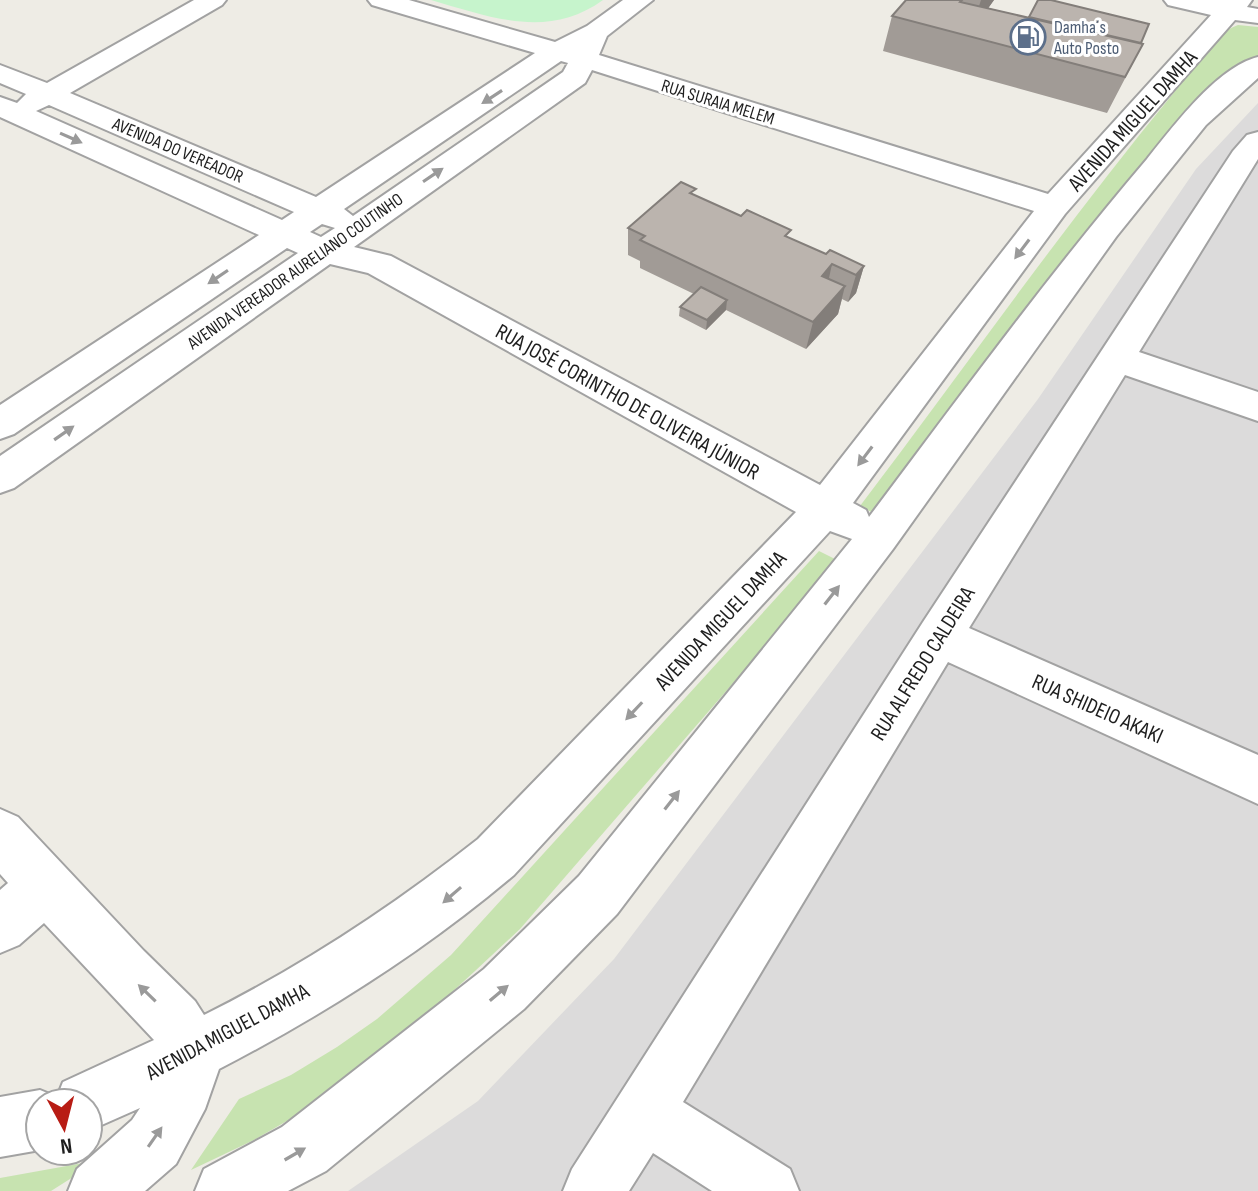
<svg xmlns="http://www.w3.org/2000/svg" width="1258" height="1191" viewBox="0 0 1258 1191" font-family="'Sofia Sans Condensed',sans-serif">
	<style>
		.residential { fill: #dcdbdb }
		.grass { fill: #c7e3b0 }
		.park { fill: #c6f4cc }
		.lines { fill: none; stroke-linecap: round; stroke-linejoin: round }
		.minor-casing { stroke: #a2a2a2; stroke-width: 4 }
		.minor { fill: #fff; fill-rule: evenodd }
		.wall { fill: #a19b96 }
		.shaded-wall { fill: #837e7a }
		.building { fill: #bbb4ae; stroke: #837e7a; stroke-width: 2 }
		.oneway { fill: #9a9a9a }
		.labels { text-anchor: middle; stroke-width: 6; stroke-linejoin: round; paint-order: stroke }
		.far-service-label { font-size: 18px; fill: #4e5e75; stroke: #fff; text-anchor: start }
		.far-street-label { font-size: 18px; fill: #1e1e1e; stroke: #fff }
		.street-label { font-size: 22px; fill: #1e1e1e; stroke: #fff }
	</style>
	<rect width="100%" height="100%" fill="#eeece5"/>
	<path class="residential" d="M1258,103V1191H348L478,1101L614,959L1038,399L1196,169Z"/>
	<path class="grass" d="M1238,25L1258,27V58L881,517L860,506C964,369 1063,227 1172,95C1191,72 1209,35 1238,25Z
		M819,551L839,561L520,929L475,971L427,1015L311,1107L254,1140L191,1170L239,1099L291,1075L337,1047L377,1019L451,955Z
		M100,1160L51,1191H0V1178Z"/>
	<path class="park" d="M431,0H603C548,40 490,17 431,0Z"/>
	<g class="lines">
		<defs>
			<path id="minor" d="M194,0H226L222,5L70,93L316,197L535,53L372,5L368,0H409L555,42L587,26L623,0H653L607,36L599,55L1048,194L1211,15L1168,5L1164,0H1252L1247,7L1258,9V23L1235,20L1065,214L853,503L866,510L869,517C960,396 1049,274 1147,159C1173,127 1217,67 1258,57V78L1206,125L1116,237L893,549L617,914L524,1009L326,1171L288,1191H195L204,1169L282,1127L484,969L579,876L852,539L830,531L514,875C423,952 325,1014 219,1069L205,1109L176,1164L145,1191H68L77,1169L132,1120L140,1108L88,1131V1103H40V1150L0,1157V1097L40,1090L57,1097L63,1082L154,1040L44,923L19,945L0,953V890L8,883L0,874V809L18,817L144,951L195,1001L204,1015C302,966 392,907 478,839L796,512L368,273L330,264L14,488L0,493V456L298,253L287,248L14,434L0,439V405L259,235L0,117V97L17,103L26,94L0,83V65L47,83ZM561,61L568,63L563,72L353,216L344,209ZM592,70L1034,211L820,485L391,256L354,247L585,83ZM49,105L294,212L282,220L36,111ZM322,224L335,228L321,237L310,232Z
				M1258,132V159L1139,352L1258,392V421L1125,375L969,628L1258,755V804L948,662L683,1102L790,1169L799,1191H712L653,1153L629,1191H563L572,1169L923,622L1233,151L1247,135Z"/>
		</defs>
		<use href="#minor" class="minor-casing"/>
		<use href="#minor" class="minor"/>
	</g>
	<path class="wall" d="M906,0H994L988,8L1143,44L1107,113L883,51L892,16Z
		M695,196L826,254L864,266L856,293L848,302L842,299L838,314L806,349L726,310L706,330L679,316L680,307L694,294L640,268V261L628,255V228Z"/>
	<path class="shaded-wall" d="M981,0H994L970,34Z
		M832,264L826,292L822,276Z
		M864,266L856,293L848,302L856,275Z
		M845,286L838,314L806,349L813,322Z
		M727,300L726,310L706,330L707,320Z"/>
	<path class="building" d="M906,0H962L960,2L1143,44L1125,77L892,16Z
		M1038,0H1051L1149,24L1141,43L1029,17Z
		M681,182L696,189L690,193L741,216L747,210L791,230L785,236L826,254L830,250L864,266L856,275L832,264L822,276L845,286L813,322L640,240L645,236L628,228Z
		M701,287L727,300L707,320L680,307Z"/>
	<defs><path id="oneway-solid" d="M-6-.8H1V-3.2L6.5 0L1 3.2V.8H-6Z" transform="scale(2)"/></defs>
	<g class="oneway">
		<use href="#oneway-solid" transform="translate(492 97) rotate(147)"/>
		<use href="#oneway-solid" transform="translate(71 138) rotate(24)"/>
		<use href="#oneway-solid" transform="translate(433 175) rotate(-34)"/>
		<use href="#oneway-solid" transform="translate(1022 249) rotate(127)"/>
		<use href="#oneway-solid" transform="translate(218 277) rotate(146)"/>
		<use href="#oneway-solid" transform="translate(64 433) rotate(-35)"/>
		<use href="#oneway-solid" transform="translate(865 456) rotate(127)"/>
		<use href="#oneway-solid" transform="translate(832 595) rotate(-52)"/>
		<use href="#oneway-solid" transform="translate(634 711) rotate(133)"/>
		<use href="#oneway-solid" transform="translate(672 800) rotate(-52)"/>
		<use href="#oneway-solid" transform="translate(452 895) rotate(139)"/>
		<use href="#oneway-solid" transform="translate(147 993) rotate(-136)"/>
		<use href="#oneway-solid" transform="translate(499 993) rotate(-40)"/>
		<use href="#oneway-solid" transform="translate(155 1137) rotate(-55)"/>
		<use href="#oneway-solid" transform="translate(295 1154) rotate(-30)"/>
	</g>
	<defs>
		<symbol id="fuel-ring" viewBox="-11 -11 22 22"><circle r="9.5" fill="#fff" stroke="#5c6f8a" stroke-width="1.5"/><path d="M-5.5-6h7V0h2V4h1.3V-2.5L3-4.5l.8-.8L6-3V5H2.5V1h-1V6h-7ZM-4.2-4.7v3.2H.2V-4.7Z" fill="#5c6f8a"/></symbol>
	</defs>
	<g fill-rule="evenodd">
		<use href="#fuel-ring" x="1008" y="17" width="40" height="40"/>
	</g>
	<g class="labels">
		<g class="far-service-label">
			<text x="1054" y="33">Damha´s<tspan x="1054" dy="21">Auto Posto</tspan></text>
		</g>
		<g class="far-street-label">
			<text transform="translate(718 102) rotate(17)" y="6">RUA SURAIA MELEM</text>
			<text transform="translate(178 150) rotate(23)" y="6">AVENIDA DO VEREADOR</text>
			<text transform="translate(295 271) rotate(-35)" y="6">AVENIDA VEREADOR AURELIANO COUTINHO</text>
		</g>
		<g class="street-label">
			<text transform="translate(1132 120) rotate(-48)" y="8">AVENIDA MIGUEL DAMHA</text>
			<text transform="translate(628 401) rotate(29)" y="8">RUA JOSÉ CORINTHO DE OLIVEIRA JÚNIOR</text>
			<text transform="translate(720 620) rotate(-47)" y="8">AVENIDA MIGUEL DAMHA</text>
			<text transform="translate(922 663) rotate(-58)" y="8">RUA ALFREDO CALDEIRA</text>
			<text transform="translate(1098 708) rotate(24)" y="8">RUA SHIDEIO AKAKI</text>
			<text transform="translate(227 1031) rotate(-28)" y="8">AVENIDA MIGUEL DAMHA</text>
		</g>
	</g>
	<g transform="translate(64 1127) rotate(173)"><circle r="38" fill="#ffffff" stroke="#a5a5a5" stroke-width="2"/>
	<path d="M0-6L14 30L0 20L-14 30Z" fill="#b81c14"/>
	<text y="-12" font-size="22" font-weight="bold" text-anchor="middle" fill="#1e1e1e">N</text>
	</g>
</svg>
